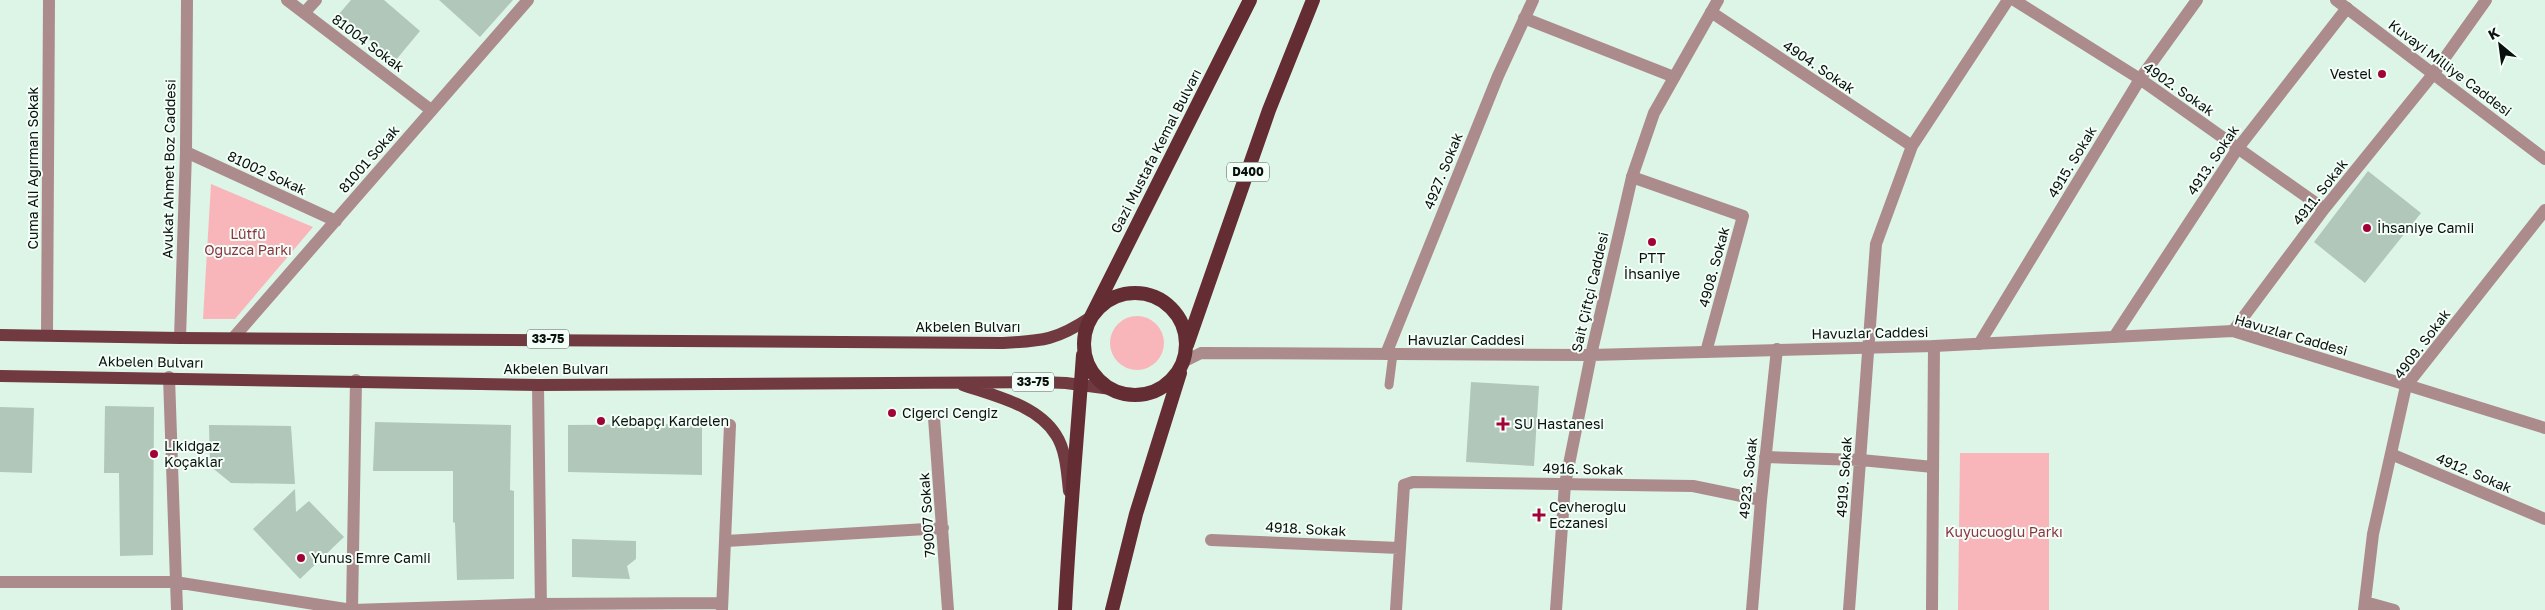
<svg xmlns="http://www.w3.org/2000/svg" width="2545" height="610" viewBox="0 0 2545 610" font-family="'Golos Text',sans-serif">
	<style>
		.green { fill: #f8b6bb }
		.building { fill: #b0c7b9 }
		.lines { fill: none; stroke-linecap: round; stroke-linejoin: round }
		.service { stroke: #ac8b8d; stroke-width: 9 }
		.minor { stroke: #ac8b8d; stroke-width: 12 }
		.tertiary { stroke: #ac8b8d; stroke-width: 12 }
		.primary { stroke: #703a40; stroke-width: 12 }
		.trunk { stroke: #642c33; stroke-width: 14 }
		.poi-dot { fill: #a20336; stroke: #f4fef8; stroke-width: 2 }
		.labels { text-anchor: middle; stroke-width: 4; stroke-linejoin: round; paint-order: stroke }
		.shield { fill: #f4fef8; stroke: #505854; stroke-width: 1 }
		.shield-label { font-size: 12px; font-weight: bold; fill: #09110d }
		.street-label { font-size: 14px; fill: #09110d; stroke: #f4fef8 }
		.poi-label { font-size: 14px; fill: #09110d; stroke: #f4fef8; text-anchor: start }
		.park-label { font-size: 14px; fill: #8c3542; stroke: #f4fef8 }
	</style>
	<rect width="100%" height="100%" fill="#ddf5e6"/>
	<path class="green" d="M211,184L313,227L235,319H203Z
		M1110 343a27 27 0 1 1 54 0a27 27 0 1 1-54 0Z
		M1960,453H2049V610H1958Z"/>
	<path class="building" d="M351,0H384L420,31L395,61L339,14Z
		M439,0H513L480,37Z
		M2368,171L2421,213L2365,283L2314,242Z
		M1471,382L1539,386L1534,466L1466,462Z
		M105,406L154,407L153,555L120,556L119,473H104Z
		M0,407L34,408L32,473L0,472Z
		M375,422L511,425L510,490L514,491V579L457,580L455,523L453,522V471H373Z
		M702,424V475L568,472V425Z
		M209,425L291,426L295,484L231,483L210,466Z
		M295,489L296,512L309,501L344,537L300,579L253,529Z
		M572,539L636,541V559L627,566L630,579L572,577Z"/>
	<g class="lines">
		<path class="service" d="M1389,385L1393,354"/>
		<path class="minor" d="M287,0L431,110
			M2014,0L2140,79L2324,209
			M1711,12L1912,146
			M304,13L316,0
			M1524,18L1674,77
			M186,152L336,221
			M1632,177L1743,216L1706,352
			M2233,331L2324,209L2434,73L2486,0
			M47,335L49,0
			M234,337L528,0
			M2114,337L2238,148L2347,8
			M1979,344L2140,79L2197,0
			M1386,354L1498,76L1533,0
			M169,377L177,610
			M538,385L541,610
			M934,418L948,610
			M2391,454L2545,519
			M1765,457L1861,460L1933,467
			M1211,540L1399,548
			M726,541L943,528
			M0,582H175L352,610L541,604L721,603
			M2365,602L2394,610
			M352,610L356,380
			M722,610L730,425
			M1396,610L1404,485L1413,482L1693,486L1761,500
			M1752,610L1761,500L1777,349
			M1849,610L1876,244L1912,146L2008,0
			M1932,610L1934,346
			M2364,610L2373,534L2406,386L2545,210"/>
		<path class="tertiary" d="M2336,0L2545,159
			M180,338L186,152L187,0
			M1183,362L1201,353L1591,355L1934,346L2233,331L2545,428
			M1556,610L1565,484L1591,355L1632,177L1654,113L1718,0"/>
		<path class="primary" d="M0,335L180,338L1003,343C1043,341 1057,340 1091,317
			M0,376L538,385L1040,382L1066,383L1111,389
			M963,385C995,396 1037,405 1056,435C1066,450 1067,473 1069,491"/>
		<path class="trunk" d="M1084 344a51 51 0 1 1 102 0a51 51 0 1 1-102 0Z
			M1091,317L1250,0
			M1187,345L1269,110L1313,0
			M1065,610C1069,525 1077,440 1083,355
			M1112,610L1136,514L1180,373"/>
	</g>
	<g class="poi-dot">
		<circle cx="2382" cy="74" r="5"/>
		<circle cx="2367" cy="228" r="5"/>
		<circle cx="1652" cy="242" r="5"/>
		<circle cx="892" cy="413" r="5"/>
		<circle cx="601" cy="421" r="5"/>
		<path d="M1500.5 416.5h5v5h5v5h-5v5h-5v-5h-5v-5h5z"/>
		<circle cx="154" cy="454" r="5"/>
		<path d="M1536.5 507.5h5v5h5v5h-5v5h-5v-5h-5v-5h5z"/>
		<circle cx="301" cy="558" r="5"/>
	</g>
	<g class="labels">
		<g class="shield">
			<rect x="1227" y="162.5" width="42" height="19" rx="4"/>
			<rect x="527" y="329.5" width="42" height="19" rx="4"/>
			<rect x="1012" y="372.5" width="42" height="19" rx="4"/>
		</g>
		<g class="shield-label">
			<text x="1248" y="176">D400</text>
			<text x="548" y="343">33-75</text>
			<text x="1033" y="386">33-75</text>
		</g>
		<g class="street-label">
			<text transform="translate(368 43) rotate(37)" y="5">81004 Sokak</text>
			<text transform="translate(1819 67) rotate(34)" y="5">4904. Sokak</text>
			<text transform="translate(2450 68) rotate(37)" y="5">Kuvayi Milliye Caddesi</text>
			<text transform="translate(2179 89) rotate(35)" y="5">4902. Sokak</text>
			<text transform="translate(1156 151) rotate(-63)" y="5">Gazi Mustafa Kemal Bulvarı</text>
			<text transform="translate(369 159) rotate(-49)" y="5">81001 Sokak</text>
			<text transform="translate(2213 160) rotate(-56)" y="5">4913. Sokak</text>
			<text transform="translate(2072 162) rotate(-59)" y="5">4915. Sokak</text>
			<text transform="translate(33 168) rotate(-90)" y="5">Cuma Ali Ağırman Sokak</text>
			<text transform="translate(169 169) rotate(-89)" y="5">Avukat Ahmet Boz Caddesi</text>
			<text transform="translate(1443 171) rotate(-68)" y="5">4927. Sokak</text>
			<text transform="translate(267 173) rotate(25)" y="5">81002 Sokak</text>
			<text transform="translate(2320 192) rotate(-52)" y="5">4911. Sokak</text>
			<text transform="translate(1714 267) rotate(-75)" y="5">4908. Sokak</text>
			<text transform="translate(1590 292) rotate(-77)" y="5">Sait Çiftçi Caddesi</text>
			<text x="968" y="332">Akbelen Bulvarı</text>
			<text transform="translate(1870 333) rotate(-1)" y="5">Havuzlar Caddesi</text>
			<text transform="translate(2291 335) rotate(16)" y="5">Havuzlar Caddesi</text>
			<text x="1466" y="345">Havuzlar Caddesi</text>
			<text transform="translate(2422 344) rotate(-53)" y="5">4909. Sokak</text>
			<text transform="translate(151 362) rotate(1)" y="5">Akbelen Bulvarı</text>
			<text x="556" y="374">Akbelen Bulvarı</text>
			<text transform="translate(1583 469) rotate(1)" y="5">4916. Sokak</text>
			<text transform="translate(2474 473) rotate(23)" y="5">4912. Sokak</text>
			<text transform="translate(1844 477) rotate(-86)" y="5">4919. Sokak</text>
			<text transform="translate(1748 478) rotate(-84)" y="5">4923. Sokak</text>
			<text transform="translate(927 515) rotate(-94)" y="5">79007 Sokak</text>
			<text transform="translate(1306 529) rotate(3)" y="5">4918. Sokak</text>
		</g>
		<g class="poi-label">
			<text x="2372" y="79" text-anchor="end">Vestel</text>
			<text x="2377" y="233">İhsaniye Camii</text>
			<text x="1652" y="263" text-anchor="middle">PTT<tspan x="1652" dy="16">İhsaniye</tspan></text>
			<text x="902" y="418">Ciğerci Cengiz</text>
			<text x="611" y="426">Kebapçı Kardelen</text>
			<text x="1514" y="429">SU Hastanesi</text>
			<text x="164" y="451">Likidgaz<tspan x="164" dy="16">Koçaklar</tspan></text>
			<text x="1549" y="512">Cevheroğlu<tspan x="1549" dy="16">Eczanesi</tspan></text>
			<text x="311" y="563">Yunus Emre Camii</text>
		</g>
		<g class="park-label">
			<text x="248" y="239">Lütfü<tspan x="248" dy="16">Oğuzca Parkı</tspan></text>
			<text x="2004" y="537">Kuyucuoğlu Parkı</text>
		</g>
	</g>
	<g transform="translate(2500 45) rotate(331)" stroke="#f4fef8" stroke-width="4" paint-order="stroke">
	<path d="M0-4L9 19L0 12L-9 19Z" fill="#09110d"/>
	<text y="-8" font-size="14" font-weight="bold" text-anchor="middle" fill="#09110d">K</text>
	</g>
</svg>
